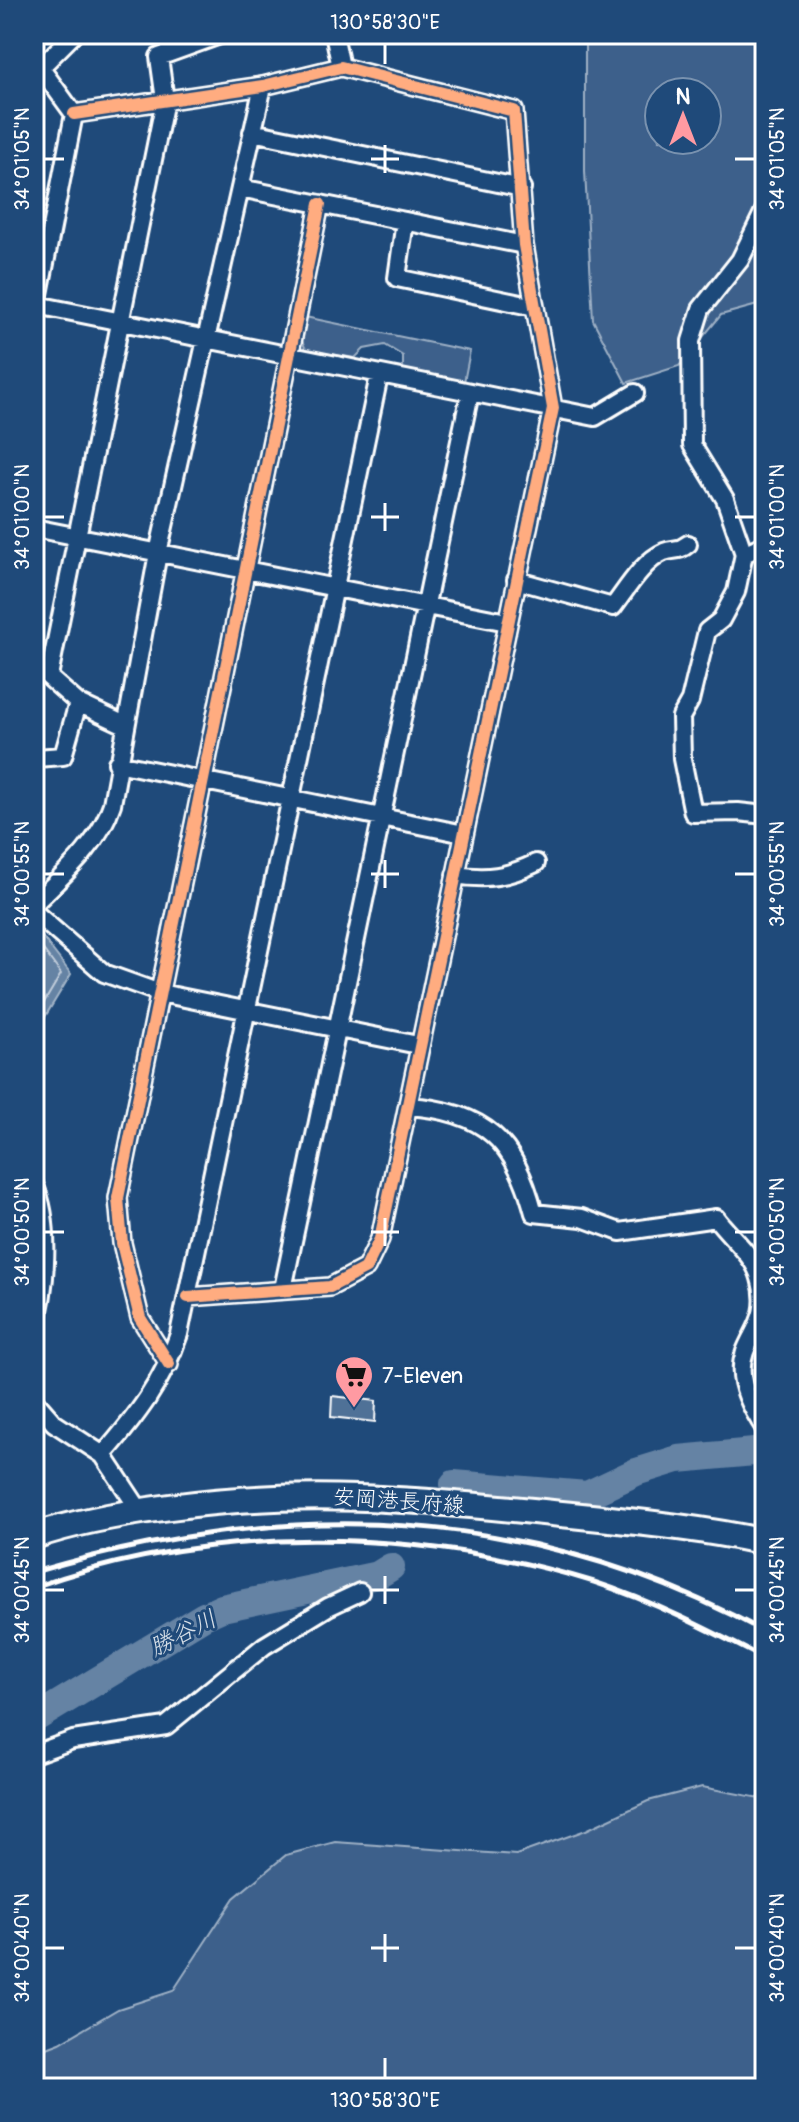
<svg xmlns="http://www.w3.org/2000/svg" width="799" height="2122" viewBox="0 0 799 2122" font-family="Pangolin,'Klee One',sans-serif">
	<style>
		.green { fill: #3c618b; stroke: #9eb0c5; stroke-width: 2; fill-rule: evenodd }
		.water { fill: #6583a4; stroke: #a3b5c8; stroke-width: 2 }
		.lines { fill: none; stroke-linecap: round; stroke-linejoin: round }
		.shore { stroke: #c1cddb; stroke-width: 2 }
		.river { stroke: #6583a4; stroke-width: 28 }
		.building { fill: #507197; stroke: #fff; stroke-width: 2 }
		.street-casing { stroke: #fff; stroke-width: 22 }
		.secondary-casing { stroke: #fff; stroke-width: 30 }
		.street { stroke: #1f4a7a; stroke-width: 16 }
		.secondary { stroke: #1f4a7a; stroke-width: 24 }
		.rail { stroke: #fff; stroke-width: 5 }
		.cycleway-casing { stroke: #1f4a7a; stroke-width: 17 }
		.cycleway { stroke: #ffac80; stroke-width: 12 }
		.ticks { fill: none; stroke: #fff; stroke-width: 3 }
		.labels { text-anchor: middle; stroke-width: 6; stroke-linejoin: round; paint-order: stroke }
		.poi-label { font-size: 22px; fill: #fff; stroke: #1f4a7a; text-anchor: start }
		.street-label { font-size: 22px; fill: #fff; stroke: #1f4a7a }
		.water-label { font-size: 24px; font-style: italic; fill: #d8e0e8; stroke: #1f4a7a }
		.neatline { fill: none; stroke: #fff; stroke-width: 3 }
		.ticks-label { font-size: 20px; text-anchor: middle; fill: #fff }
	</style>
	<rect width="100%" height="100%" fill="#1f4a7a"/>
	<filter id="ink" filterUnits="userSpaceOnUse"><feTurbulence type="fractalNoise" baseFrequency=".0125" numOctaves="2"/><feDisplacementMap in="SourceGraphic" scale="16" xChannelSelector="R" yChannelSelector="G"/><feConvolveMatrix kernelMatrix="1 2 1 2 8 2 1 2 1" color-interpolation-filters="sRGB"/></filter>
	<g filter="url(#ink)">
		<path class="green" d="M585,34H765V303L721,315L679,366L626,383L593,320L585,171ZM659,92H707V140H659Z
			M305,317L470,351L464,382L403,369V356L385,345L364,349L355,358L306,350L301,338Z
			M702,1787L765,1799V2088H34V2053L60,2043L118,2009L173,1991L234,1898L286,1855L335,1842L516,1855L586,1830L648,1801Z"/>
		<path class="water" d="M34,926L71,974L43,1020L34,1014Z"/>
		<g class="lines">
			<path class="shore" d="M34,937L61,974L42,1006L34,1008"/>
			<path class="river" d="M454,1484L587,1495L636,1472L678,1459L765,1451
				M34,1719L204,1616L222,1608L378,1575L391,1567"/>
		</g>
		<path class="building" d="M332,1396L376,1401L375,1422L331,1417Z"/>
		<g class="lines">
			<defs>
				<path id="street" d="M334,34L341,67
					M34,59L74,114L34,320
					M42,66L74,34
					M74,114L263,86L341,67L514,111L524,245L553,408L380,1239L366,1268L330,1287L188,1297
					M252,132L522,188
					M240,188L524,245
					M765,209L740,260L701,309L691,341L692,445L725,499L744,554L736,592L721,620L707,631L690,701L681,717L682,759L693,813L738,812L765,815
					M405,221L397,278L535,307
					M37,305L595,417L635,393
					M34,528L507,622
					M744,554L765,544
					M516,580L613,607C626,590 643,561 664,552C674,548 679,552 688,544
					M34,664L78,703L125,725
					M49,676L165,100L159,57L223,34
					M34,763L36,758L63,756L78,703
					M117,763L464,834
					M455,875C487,880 507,877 536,863
					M34,904C64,874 99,845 112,804L158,553L263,86
					M34,912L104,973L160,993L418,1045
					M408,1106C485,1111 515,1141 534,1213L582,1218L620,1232L716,1218C730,1237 754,1255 760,1278C780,1344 706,1340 765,1429
					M34,1184C52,1223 46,1290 34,1331
					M283,1289L470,393
					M169,1364L140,1318L122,1243L118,1198L320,204
					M34,1400L54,1423L103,1455L140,1511
					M103,1455C136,1417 163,1382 179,1334L379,376
					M34,1754L73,1740L166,1726L264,1646L328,1607L360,1592"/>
				<path id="secondary" d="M34,1536C77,1521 125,1513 170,1507C301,1489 413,1499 543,1512C617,1520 692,1526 765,1542"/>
			</defs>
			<use href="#street" class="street-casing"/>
			<use href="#secondary" class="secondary-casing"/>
			<use href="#street" class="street"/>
			<use href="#secondary" class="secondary"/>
			<path class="rail" d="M34,1572C288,1497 529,1504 765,1632
				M34,1587C211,1524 415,1527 594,1582C653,1601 711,1631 765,1659"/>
			<defs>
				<path id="cycleway" d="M74,114L263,86L341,67L514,111L524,245L553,408L380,1239L366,1268L330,1287L188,1297
					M169,1364L140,1318L122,1243L118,1198L320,204"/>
			</defs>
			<use href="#cycleway" class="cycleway-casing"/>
			<use href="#cycleway" class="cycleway"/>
		</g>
	</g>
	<path class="ticks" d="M385,44V64M385,145V173M44,159H64M371,159H399M735,159H755M385,503V531M44,517H64M371,517H399M735,517H755M385,860V888M44,874H64M371,874H399M735,874H755M385,1218V1246M44,1232H64M371,1232H399M735,1232H755M385,1576V1604M44,1590H64M371,1590H399M735,1590H755M385,1934V1962M44,1948H64M371,1948H399M735,1948H755M385,2058V2078"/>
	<defs>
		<symbol id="supermarket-pin" viewBox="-11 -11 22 30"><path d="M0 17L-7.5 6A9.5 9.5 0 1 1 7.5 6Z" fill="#ff9aa2" stroke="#1f4a7a"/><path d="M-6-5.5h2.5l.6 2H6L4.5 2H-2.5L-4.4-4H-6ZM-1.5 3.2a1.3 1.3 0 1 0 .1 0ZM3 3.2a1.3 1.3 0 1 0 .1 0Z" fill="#111"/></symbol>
	</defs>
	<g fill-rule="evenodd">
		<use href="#supermarket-pin" x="332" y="1353" width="44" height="60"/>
	</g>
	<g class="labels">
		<g class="poi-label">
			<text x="382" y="1383">7-Eleven</text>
		</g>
		<g class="street-label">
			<text transform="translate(399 1500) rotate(4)" y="8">安岡港長府線</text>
		</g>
		<g class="water-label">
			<text transform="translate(183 1633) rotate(-27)" y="8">勝谷川</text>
		</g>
	</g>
	<rect width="799" height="2122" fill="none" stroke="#1f4a7a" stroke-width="88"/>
	<g transform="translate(683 116)"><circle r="38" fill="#1f4a7a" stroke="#7992af" stroke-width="2"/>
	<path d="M0-6L14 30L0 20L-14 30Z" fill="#ff9aa2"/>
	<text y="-12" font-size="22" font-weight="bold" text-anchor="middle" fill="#ffffff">N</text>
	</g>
	<rect x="44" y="44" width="711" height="2034" class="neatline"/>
	<g class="ticks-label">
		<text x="385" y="29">130°58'30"E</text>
		<text transform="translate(22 159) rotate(-90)" y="7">34°01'05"N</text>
		<text transform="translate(777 159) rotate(-90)" y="7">34°01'05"N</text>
		<text transform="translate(22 517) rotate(-90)" y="7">34°01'00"N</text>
		<text transform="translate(777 517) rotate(-90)" y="7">34°01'00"N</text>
		<text transform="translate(22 874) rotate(-90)" y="7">34°00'55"N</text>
		<text transform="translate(777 874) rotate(-90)" y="7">34°00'55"N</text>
		<text transform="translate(22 1232) rotate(-90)" y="7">34°00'50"N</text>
		<text transform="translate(777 1232) rotate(-90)" y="7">34°00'50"N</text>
		<text transform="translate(22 1590) rotate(-90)" y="7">34°00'45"N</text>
		<text transform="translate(777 1590) rotate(-90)" y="7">34°00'45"N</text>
		<text transform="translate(22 1948) rotate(-90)" y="7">34°00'40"N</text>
		<text transform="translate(777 1948) rotate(-90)" y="7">34°00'40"N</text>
		<text x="385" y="2107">130°58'30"E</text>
	</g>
</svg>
